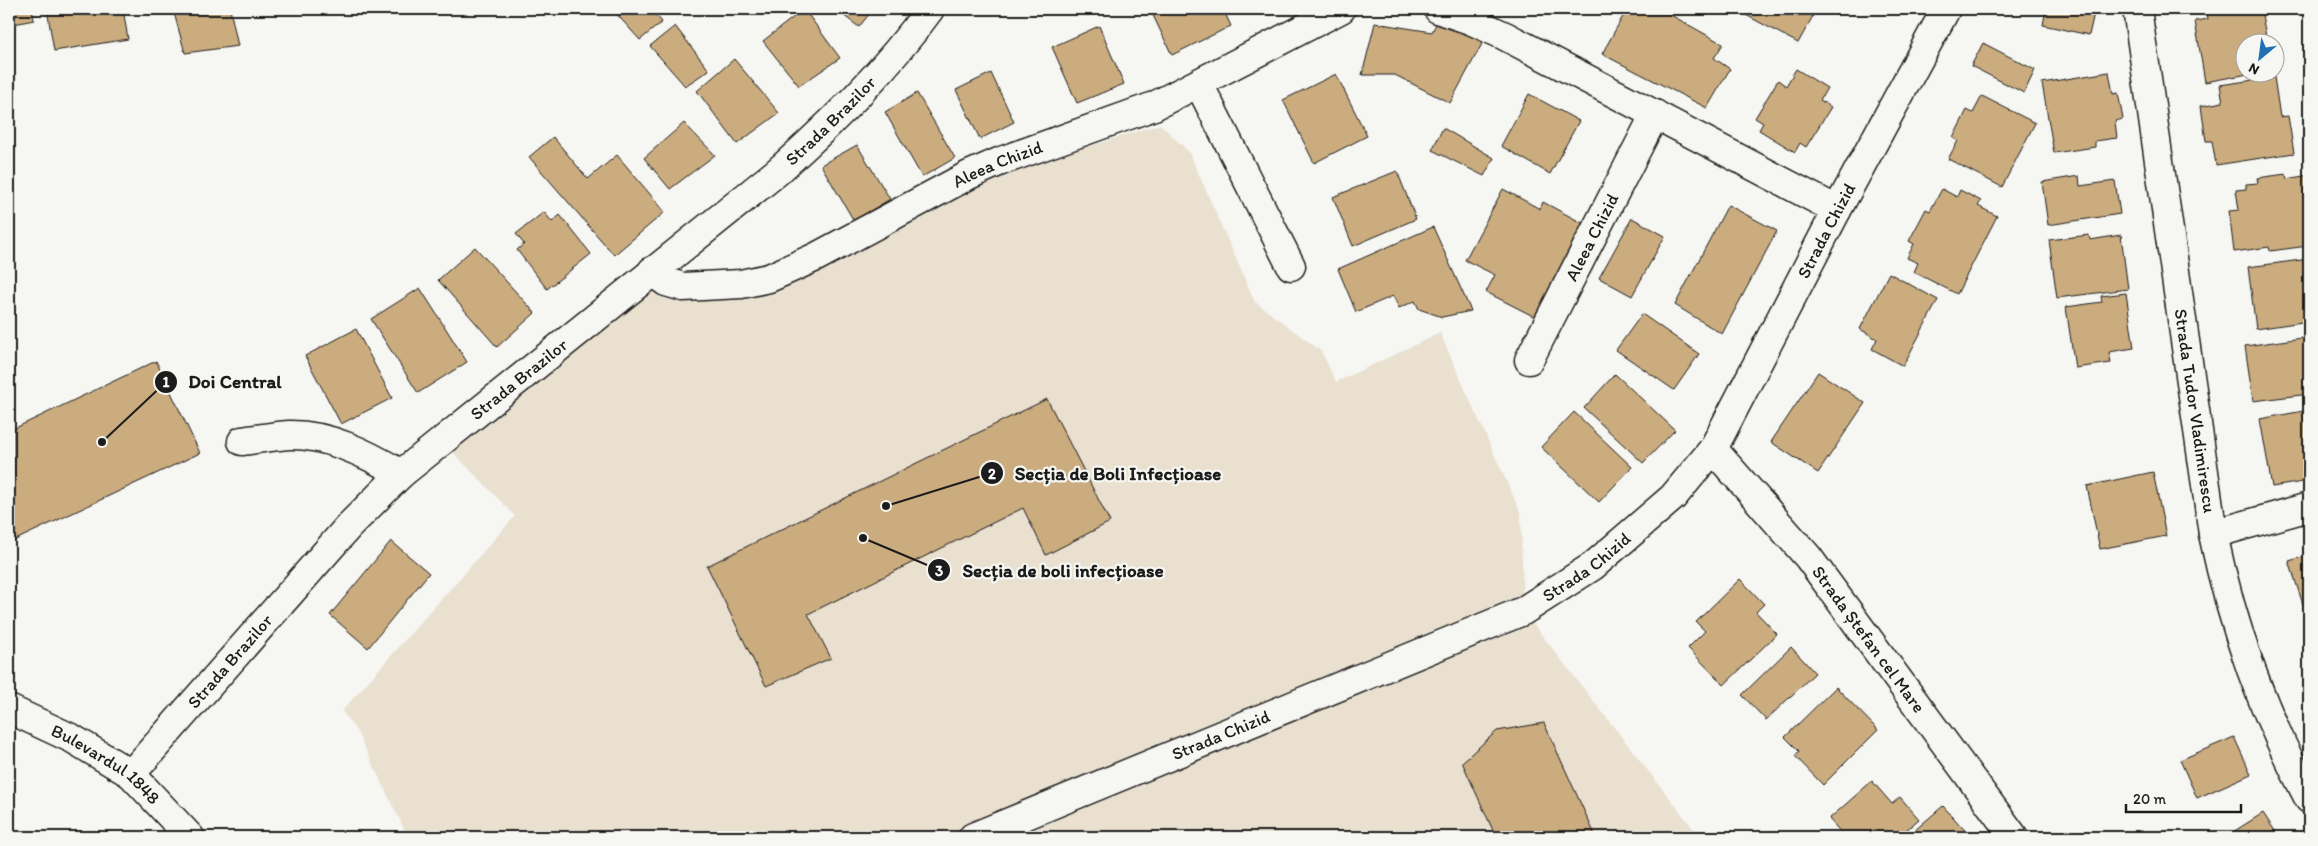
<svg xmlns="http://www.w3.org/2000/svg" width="2318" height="846" viewBox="0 0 2318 846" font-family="Itim,sans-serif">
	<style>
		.built { fill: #e9e0d0 }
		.building { fill: #cbac7f; stroke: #1c1c1c }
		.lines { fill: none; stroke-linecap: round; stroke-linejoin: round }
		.minor-casing { stroke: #1c1c1c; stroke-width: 31 }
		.minor { stroke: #f6f6f2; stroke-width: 28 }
		.labels { text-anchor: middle; stroke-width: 4.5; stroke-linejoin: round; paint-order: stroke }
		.street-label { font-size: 18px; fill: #1c1c1c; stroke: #f6f6f2 }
		.leader { fill: none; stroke: #1c1c1c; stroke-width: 2 }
		.callout-dot { fill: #1c1c1c; stroke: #f6f6f2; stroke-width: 2 }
		.mark-label { font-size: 15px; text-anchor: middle; font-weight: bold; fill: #fff }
		.callout-label { font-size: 19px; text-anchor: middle; font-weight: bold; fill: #1c1c1c; stroke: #f6f6f2; stroke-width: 4.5; stroke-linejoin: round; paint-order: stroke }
	</style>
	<rect width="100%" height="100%" fill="#f6f6f2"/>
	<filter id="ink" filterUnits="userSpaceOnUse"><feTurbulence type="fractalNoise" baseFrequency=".02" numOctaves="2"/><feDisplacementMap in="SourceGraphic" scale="10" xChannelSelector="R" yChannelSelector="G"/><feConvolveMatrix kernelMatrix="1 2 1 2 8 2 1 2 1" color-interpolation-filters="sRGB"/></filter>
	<g filter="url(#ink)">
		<path class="built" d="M1160,124L1189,152L1255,302L1321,351L1336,382L1440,333L1521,514L1523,611L1700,837H408L357,732L342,711L515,516L442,441L652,271L769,278L1036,163Z"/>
		<path class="building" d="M9,9H32L34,20L9,25Z
			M47,9H123L128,39L54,51Z
			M173,9H230L238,46L185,53Z
			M612,9H651L662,22L640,40Z
			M804,9L840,58L799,86L763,41Z
			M835,9H873L859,27Z
			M1150,9H1223L1231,26L1172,55Z
			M1627,9H1660L1723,44L1714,58L1730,69L1707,108L1602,54Z
			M1747,9H1801L1813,16L1798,43L1744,14Z
			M2046,9H2095L2089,35L2043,25Z
			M2231,9H2261L2267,42H2246V72H2259L2205,82L2195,21L2208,19L2207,13Z
			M1438,20L1483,42L1450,103L1395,75H1362L1375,23L1432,32Z
			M675,26L709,70L685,86L650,46Z
			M1099,26L1124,84L1077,103L1052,47Z
			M1983,43L2035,70L2024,93L1971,66Z
			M734,59L779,113L737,144L697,91Z
			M1796,69L1827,88L1820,100L1831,107L1806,147L1800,143L1795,152L1759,130L1763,123L1755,118L1778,80L1786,86Z
			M2109,72L2113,94L2118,93L2123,119L2115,121L2117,138L2095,141V147L2054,153L2042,83Z
			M991,73L1014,122L980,139L956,90Z
			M1336,74L1367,136L1314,163L1283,100Z
			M2274,77L2280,117L2288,116L2294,153L2216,165L2212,141H2206L2201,106L2223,102L2220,85Z
			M917,93L955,158L922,177L885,112Z
			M1529,94L1579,121L1550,174L1501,146Z
			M1982,96L2035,123L2002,187L1948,159L1958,141L1953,138L1967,110L1973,113Z
			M684,123L715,155L670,189L644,158Z
			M1443,128L1494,158L1484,176L1432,150Z
			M553,137L588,179L617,155L665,212L614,255L529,157Z
			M857,145L890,199L854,221L821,165Z
			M1397,171L1416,219L1353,246L1333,197Z
			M2286,174L2287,179L2309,175V220L2304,221L2308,246L2270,251L2269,247L2234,252L2229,211L2239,210L2236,190L2246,189V184L2258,183L2257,178Z
			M2079,176L2080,186L2115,181L2120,214L2048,225L2042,182Z
			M1503,189L1540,209L1543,202L1584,224L1535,317L1486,292L1495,275L1465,260Z
			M1942,189L1957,197L1960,190L1981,201L1978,206L1997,216L1957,294L1914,272L1918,263L1907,258L1914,244L1909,241L1926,209L1930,211Z
			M1728,205L1777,231L1722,334L1675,305Z
			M544,212L552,222L560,215L591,254L547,289L517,250L524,244L516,234Z
			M1632,218L1665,236L1632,296L1599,278Z
			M1433,227L1471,311L1442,317L1419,309L1415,301L1399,308L1393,296L1356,312L1338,269Z
			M2089,235L2090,240L2121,235L2128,289L2057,298L2049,240Z
			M475,247L535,313L497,347L438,280Z
			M2309,259V321L2256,329L2248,267Z
			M1889,273L1938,300L1903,366L1872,349L1877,339L1860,329Z
			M420,288L467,362L418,393L371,319Z
			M2126,293L2134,348L2109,352L2111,363L2075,368L2066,307L2102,302L2101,296Z
			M1642,314L1699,354L1674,390L1616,350Z
			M356,329L392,398L341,424L305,356Z
			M2309,337V394L2253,401L2245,346Z
			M156,361L200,453L9,543V431Z
			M1818,372L1865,403L1818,473L1771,442Z
			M1615,374L1675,430L1643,463L1584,408Z
			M1047,399L1110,522L1046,555L1023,508L808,614L831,658L766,686L707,566Z
			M2309,410V481L2272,487L2260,419Z
			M1574,412L1632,467L1599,502L1541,447Z
			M2153,472L2166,536L2100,549L2087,486Z
			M391,541L429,573L368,648L330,615Z
			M2309,555V613L2306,614L2289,561Z
			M1740,579L1764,604L1756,612L1777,634L1724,685L1688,648L1705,631L1696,622Z
			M1791,647L1815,673L1766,720L1742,695Z
			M1836,687L1878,730L1823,785L1795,756L1799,751L1785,737Z
			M1544,723L1596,837H1496L1462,762L1497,731Z
			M2234,737L2251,774L2197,798L2180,760Z
			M1872,781L1892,804L1900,797L1919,819L1898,837H1845L1829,819Z
			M1943,806L1970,836L1907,837Z
			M2263,813L2279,837H2225Z"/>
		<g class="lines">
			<defs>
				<g id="minor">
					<path d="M1438,9L1470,20L1505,36L1837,210"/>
					<path id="s1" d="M2137,9L2213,534C2233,630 2263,712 2309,799"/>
					<path d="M1199,84L1291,266"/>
					<path id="s2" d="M652,271L666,282L683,287L741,284L769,278L816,257L969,175L1001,161L1154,106L1341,9"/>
					<path id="s3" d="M1529,360L1655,114"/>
					<path d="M242,441C258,439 273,436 289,435C328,434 368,454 401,474"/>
					<path id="s4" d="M1713,449L1808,557L2014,837"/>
					<path d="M2213,534L2309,507"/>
					<path id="s5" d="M9,709L73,739L131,774L190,837"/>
					<path id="s6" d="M131,774L349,526L401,474L777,172C833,122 886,70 930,9"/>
					<path id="s7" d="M973,837L1523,611L1593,566L1673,497L1713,449L1837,210L1946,9"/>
				</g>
			</defs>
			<use href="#minor" class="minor-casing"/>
			<use href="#minor" class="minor"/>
		</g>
	</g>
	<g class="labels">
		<g class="street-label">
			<text dy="6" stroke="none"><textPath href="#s6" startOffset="960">Strada Brazilor</textPath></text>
			<text dy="6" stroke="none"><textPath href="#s2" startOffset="378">Aleea Chizid</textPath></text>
			<text dy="6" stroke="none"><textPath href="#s7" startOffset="1092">Strada Chizid</textPath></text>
			<text dy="6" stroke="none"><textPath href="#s3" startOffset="138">Aleea Chizid</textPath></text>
			<text dy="6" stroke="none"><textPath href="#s6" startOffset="555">Strada Brazilor</textPath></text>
			<text dy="6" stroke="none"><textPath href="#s1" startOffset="406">Strada Tudor Vladimirescu</textPath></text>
			<text dy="6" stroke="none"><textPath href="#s7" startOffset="672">Strada Chizid</textPath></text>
			<text dy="6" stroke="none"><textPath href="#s4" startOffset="246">Strada Ștefan cel Mare</textPath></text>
			<text dy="6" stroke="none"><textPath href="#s6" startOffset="150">Strada Brazilor</textPath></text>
			<text dy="6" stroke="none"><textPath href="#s7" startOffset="268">Strada Chizid</textPath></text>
			<text dy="6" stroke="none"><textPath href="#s5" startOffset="112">Bulevardul 1848</textPath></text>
		</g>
	</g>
	<path class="leader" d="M102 442L166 382M886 506L992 473M863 538L939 570"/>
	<g class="callout-dot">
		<circle cx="102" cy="442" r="5"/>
		<circle cx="886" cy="506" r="5"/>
		<circle cx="863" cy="538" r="5"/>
		<circle cx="166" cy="382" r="12"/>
		<circle cx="992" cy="473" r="12"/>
		<circle cx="939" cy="570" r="12"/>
	</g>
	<g class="mark-label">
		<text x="166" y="387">1</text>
		<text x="992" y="479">2</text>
		<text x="939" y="576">3</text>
	</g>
	<g class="callout-label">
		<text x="235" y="388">Doi Central</text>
		<text x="1118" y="480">Secția de Boli Infecțioase</text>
		<text x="1063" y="577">Secția de boli infecțioase</text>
	</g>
	<rect width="2318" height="846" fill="none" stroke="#f6f6f2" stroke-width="30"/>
	<rect x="15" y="15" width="2288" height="816" fill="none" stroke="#1c1c1c" stroke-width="2" filter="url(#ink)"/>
	<g transform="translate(2260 58) rotate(209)"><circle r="24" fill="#f6f6f2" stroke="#9f9f9c"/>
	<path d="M0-4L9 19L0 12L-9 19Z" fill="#1f6fb2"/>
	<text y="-8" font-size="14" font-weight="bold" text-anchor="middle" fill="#1c1c1c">N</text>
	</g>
	<path d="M2126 804v8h115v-8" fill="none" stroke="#1c1c1c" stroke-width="2.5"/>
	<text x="2133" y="804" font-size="15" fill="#1c1c1c" stroke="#f6f6f2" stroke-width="4" paint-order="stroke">20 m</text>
</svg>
